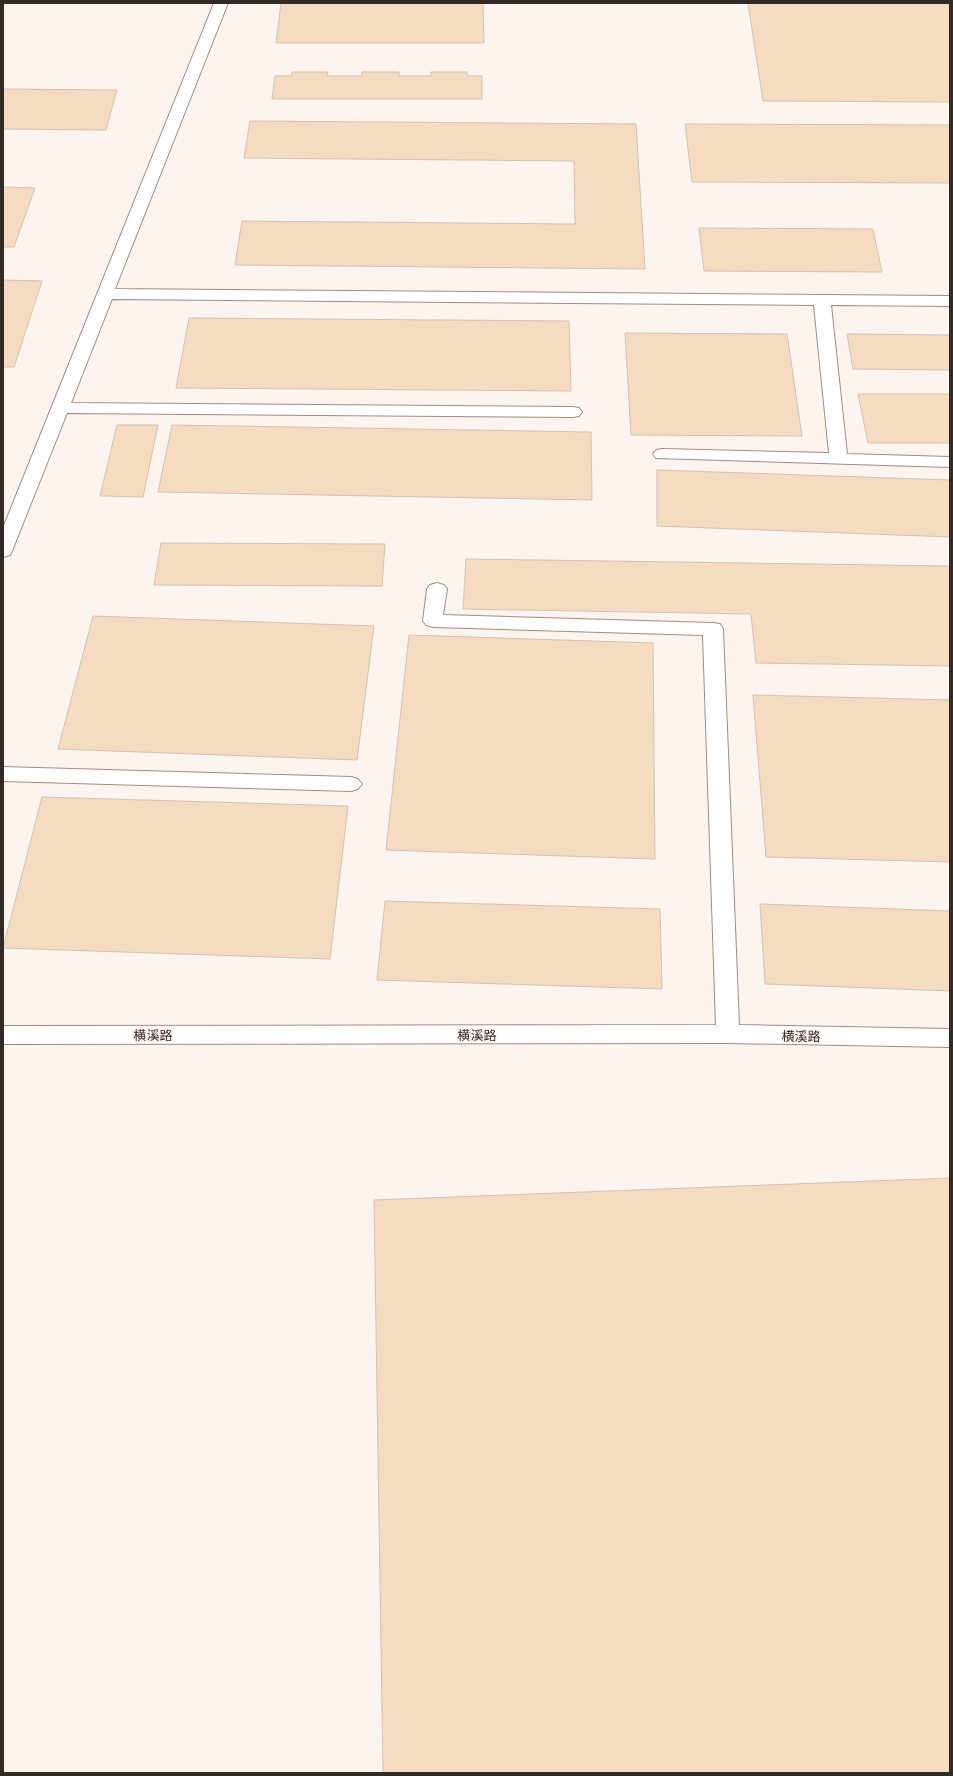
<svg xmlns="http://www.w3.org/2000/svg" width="953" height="1776" viewBox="0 0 953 1776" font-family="'Nunito Sans','Noto Sans SC',sans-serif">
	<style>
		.building { fill: #f5dbbf; stroke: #d1c2b2 }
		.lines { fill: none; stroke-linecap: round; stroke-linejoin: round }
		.minor-casing { stroke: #a08b83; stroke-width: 2 }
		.minor { fill: #fff; fill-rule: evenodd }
		.labels { text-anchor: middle; stroke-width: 3; stroke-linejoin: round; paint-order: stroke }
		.street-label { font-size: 13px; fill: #322a27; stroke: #fdf4f0 }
	</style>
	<rect width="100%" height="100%" fill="#fdf4f0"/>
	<path class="building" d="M281,3H483L484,43H276Z
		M748,3H950V102L763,101Z
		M292,72H328L327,76H362V72H399V76H431V72H467V76H482V99H272L275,76H291Z
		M3,89L117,90L106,130L3,129Z
		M250,121L636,124L645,269L235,265L242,221L575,224L574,161L244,158Z
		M685,124L950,125V183L692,182Z
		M3,187L35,188L14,247H3Z
		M699,228L873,229L882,272L704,271Z
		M3,280L42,281L14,367H3Z
		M189,318L569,321L571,391L176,388Z
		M625,333L787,334L802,436L631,435Z
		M847,334L950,335V370L853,369Z
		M858,394H950V443H868Z
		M117,425H158L143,497L100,496Z
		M172,425L591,432L592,500L158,492Z
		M657,470L950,480V537L657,526Z
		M161,543L385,544L382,586L154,585Z
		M466,559L950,566V666L756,663L751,614L463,609Z
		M93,616L374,626L357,760L58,749Z
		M409,635L653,643L655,859L386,850Z
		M753,695L950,700V862L766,857Z
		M42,797L348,806L330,959L3,948Z
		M385,901L660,909L662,989L377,980Z
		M760,904L950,911V991L765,984Z
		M950,1178V1773H383L374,1200Z"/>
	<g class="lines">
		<defs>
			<path id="minor" d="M214,3H228L115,289L950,296V306L831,305L847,454L950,457V467L656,458L653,454L656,450L662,449L829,453L814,305L112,299L71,403L573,407L579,408L582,412L579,416L573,417L67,413L12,551L10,555L3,557V528Z
				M437,583L444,585L447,589L443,615L713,623L720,624L723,629L739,1025L950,1029V1047L728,1043L3,1044V1026L716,1025L703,635L433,627L426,625L423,621L427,589L430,585Z
				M3,767L351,777L358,779L362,784L358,789L351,791L3,781Z"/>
		</defs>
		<use href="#minor" class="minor-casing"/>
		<use href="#minor" class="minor"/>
	</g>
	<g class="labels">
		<g class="street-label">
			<text x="153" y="1040">横溪路</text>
			<text x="477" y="1040">横溪路</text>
			<text transform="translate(801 1036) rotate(1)" y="5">横溪路</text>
		</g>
	</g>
	<rect width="953" height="1776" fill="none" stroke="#322a27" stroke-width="8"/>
</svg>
